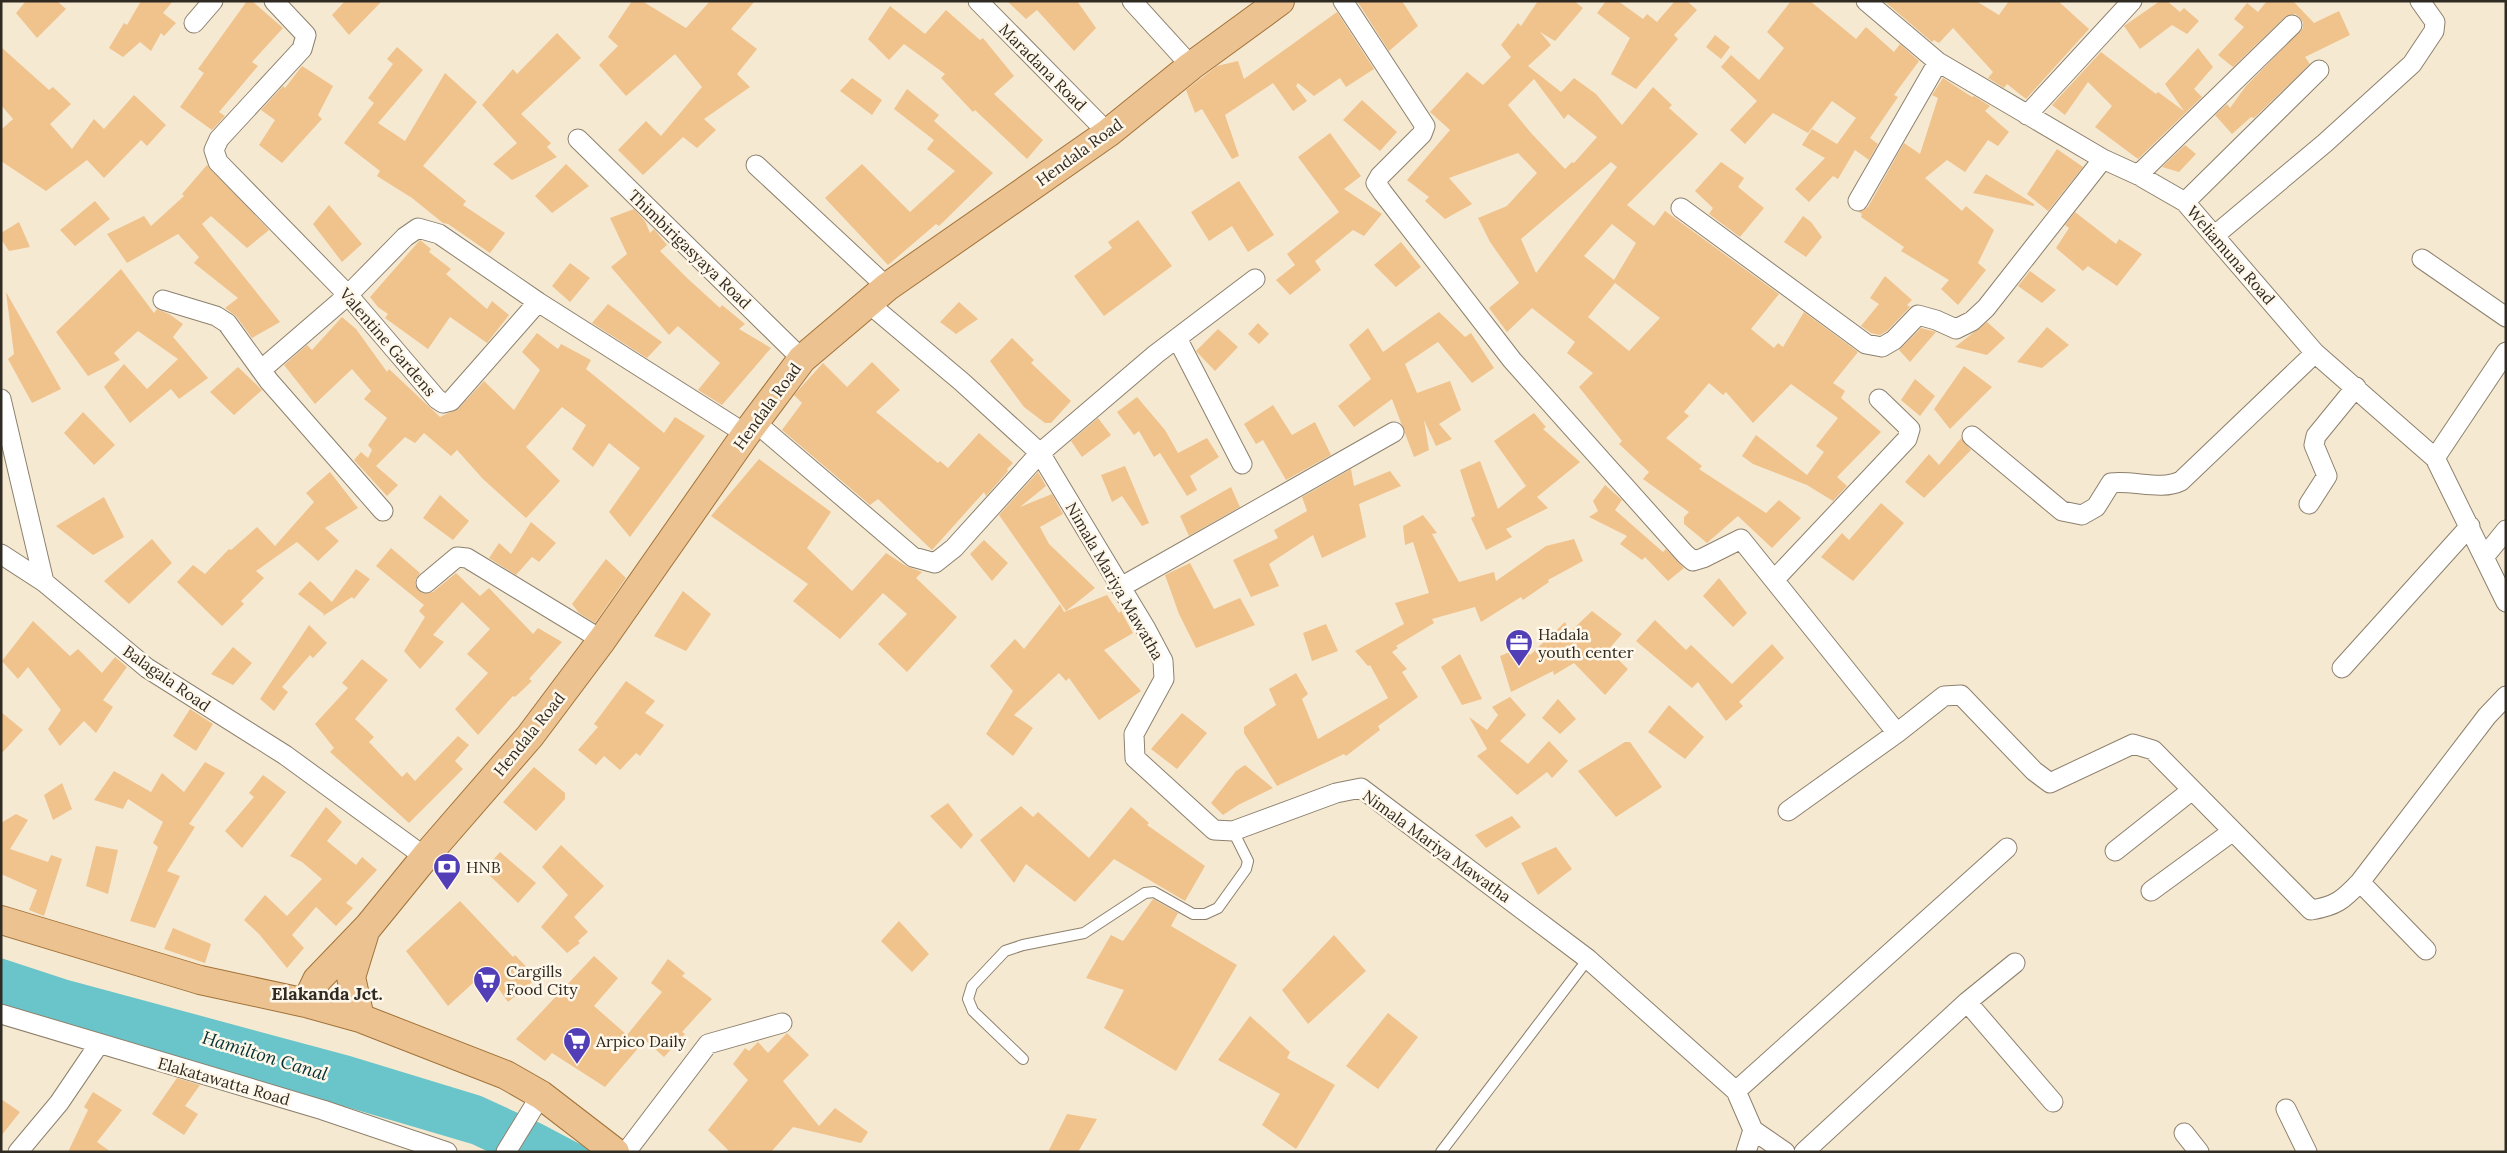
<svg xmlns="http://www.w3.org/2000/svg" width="2507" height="1153" viewBox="0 0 2507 1153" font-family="Lora,serif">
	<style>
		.water { fill: #6ac5ca }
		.building { fill: #f0c28c; fill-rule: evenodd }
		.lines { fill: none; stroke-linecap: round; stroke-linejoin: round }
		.service-casing { stroke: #8d816d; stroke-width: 12 }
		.minor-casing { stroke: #8d816d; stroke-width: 21 }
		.primary-casing { stroke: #a27339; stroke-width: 30 }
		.service { stroke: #fff; stroke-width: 10 }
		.minor { stroke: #fff; stroke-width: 19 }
		.primary { stroke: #ecc290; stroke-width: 28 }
		.labels { text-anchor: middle; stroke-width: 5; stroke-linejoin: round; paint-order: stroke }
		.street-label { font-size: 16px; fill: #2f2a22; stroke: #fff7e9 }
		.poi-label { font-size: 16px; fill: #2f2a22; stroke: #fff7e9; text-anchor: start }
		.neighbourhood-label { font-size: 18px; font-weight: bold; fill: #2f2a22; stroke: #fff7e9 }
		.water-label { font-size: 18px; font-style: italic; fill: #023133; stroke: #fff7e9 }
	</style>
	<rect width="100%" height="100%" fill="#f6e9d2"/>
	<path class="water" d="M1,958L68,980L350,1056L481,1096L542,1124L595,1152H489L472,1144L1,1005Z"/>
	<path class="building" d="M26,1H57L66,9L37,38L16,13Z
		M141,1H173L163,13L176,23L164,36L161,33L151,51L140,42L123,57L109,48L124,23L127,25Z
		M247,1H252L283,28L252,62L258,66L219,112L225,116L212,130L180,107L204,73L198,69Z
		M345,1H382L349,35L332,15Z
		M632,1H642L686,28L710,1H755L731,29L757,49L737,74L750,87L704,119L716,130L697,148L683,137L643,175L618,150L646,121L661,136L702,87L675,54L626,96L599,65L618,46L608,37Z
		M1007,1H1077L1096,28L1074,51L1037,10L1026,19Z
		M1357,1H1402L1418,26L1389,51Z
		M1538,1H1574L1583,8L1555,41L1540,32L1551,45L1528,66L1561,92L1574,78L1596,94L1622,125L1653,87L1672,105L1669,108L1698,134L1627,205L1654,226L1665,211L1779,294L1751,329L1774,348L1778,343L1783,347L1804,312L1858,352L1833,383L1845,391L1841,398L1881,432L1837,477L1847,486L1833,501L1807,485L1753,464L1742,456L1756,435L1807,475L1824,452L1816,446L1838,418L1791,384L1753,423L1726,392L1723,395L1709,383L1684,412L1689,416L1666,438L1702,466L1699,469L1766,513L1779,500L1801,518L1772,548L1738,516L1707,543L1684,524V517L1689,512L1643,479L1649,472L1619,444L1622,441L1579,387L1593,373L1567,353L1575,342L1532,308L1507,332L1489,308L1519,283L1490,242L1478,218L1507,206L1537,173L1518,153L1449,178L1472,204L1445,219L1425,201L1429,197L1407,180L1450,130L1430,112L1467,72L1483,85L1511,57L1501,45L1518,23L1521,26ZM1534,79L1564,119L1568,114L1597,137L1574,163L1572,162L1565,169L1531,133L1508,105ZM1611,162L1617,167L1536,273L1521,239ZM1612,224L1636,243L1614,280L1584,256ZM1615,283L1660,318L1629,351L1588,317Z
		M1606,1H1618L1643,19L1647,14L1657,22L1675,1H1687L1697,10L1674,35L1678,39L1636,89L1611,74L1630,38L1597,13Z
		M1791,1H1810L1856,39L1866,27L1894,52L1900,44L1919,61L1894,95L1898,97L1870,138L1878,144L1869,160L1855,150L1838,179L1833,176L1809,202L1795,189L1825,158L1802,145L1812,129L1837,144L1856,118L1832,101L1808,133L1773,113L1745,144L1730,130L1757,101L1721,67L1731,55L1759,80L1784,48L1767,32Z
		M1884,1H1976L1999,15L2009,1H2058L2089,29L2026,99L2007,84L2004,88L1988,78L1993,72L1953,28L1939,43L1934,40L1932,42Z
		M2160,1H2167L2180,12L2184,8L2199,21L2187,34L2172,25L2140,49L2124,26Z
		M2267,1H2293L2314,23L2339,11L2350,35L2305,57L2310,64L2254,118L2251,117L2232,134L2215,115L2227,104L2230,108L2246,86L2303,28V22L2296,14L2285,17L2233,67L2218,55L2244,27L2234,19L2247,3L2258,12Z
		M890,6L925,34L946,10L980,40L983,38L1014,76L994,94L1043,140L1027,159L975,110L973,112L941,78L945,74L904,44L889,60L868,39Z
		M1337,12L1374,69L1346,87L1340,78L1314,96L1298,83L1296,86L1307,101L1293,111L1273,83L1225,115L1239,156L1232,159L1202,109L1195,113L1186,90L1217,66L1238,61L1244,79Z
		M557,33L581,58L521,114L551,143L547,147L557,157L512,180L493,164L517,143L482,105L513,69L517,74Z
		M1715,35L1730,47L1721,59L1706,47Z
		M1,47L49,90L53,87L71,104L50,124L72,149L94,119L104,129L134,95L166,125L147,146L141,140L104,178L87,160L46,191L1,161V130L13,119L1,105Z
		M397,47L423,70L378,123L405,141L445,73L477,102L423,166L466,201L463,205L505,233L490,253L448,224L443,223L412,198L377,176L380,171L344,143L374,103L368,98L393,64L387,59Z
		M2198,48L2213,67L2194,89L2202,97L2138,159L2095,127L2112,106L2088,82L2065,115L2052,105L2101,52L2156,94L2158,92L2184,111L2165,84Z
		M302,66L333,86L318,115L322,119L282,163L259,145L275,120L261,110L283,86L285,88Z
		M852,78L882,100L872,115L840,91Z
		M1943,78L1972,97L1974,96L1990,106L1985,111L2009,132L1998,146L1988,140L1965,172L1947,160L1925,178L1962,211L1966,206L1994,230L1978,263L1986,270L1958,305L1941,289L1949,280L1901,251L1904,247L1861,217L1862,214L1859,212L1868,207L1904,143L1920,154L1938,98L1932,95Z
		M907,89L939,115L934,121L993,173L939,226L936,224L888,265L825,198L862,164L910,212L955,171L927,149L934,140L894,109Z
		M1362,100L1397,132L1380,151L1343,120Z
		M1330,133L1361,176L1344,189L1382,214L1364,236L1353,230L1315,261L1321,270L1290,295L1276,280L1295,265L1287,254L1339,212L1298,157Z
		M2185,145L2196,154L2179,172L2162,167Z
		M2057,149L2083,167L2048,211L2027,194Z
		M1721,162L1744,178L1738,187L1764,208L1740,237L1709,214L1713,208L1695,191Z
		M566,164L589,186L552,213L535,196Z
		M207,165L269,230L247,248L211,216L202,224L280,322L252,338L236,316L225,308L238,298L194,263L199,257L178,234L127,263L107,234L144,216L151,226L184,196L182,194Z
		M1986,174L2034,204V206L1973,193Z
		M1239,181L1274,235L1248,252L1232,226L1209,241L1191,212Z
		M95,201L110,219L75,246L60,230Z
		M329,205L362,244L342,262L313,224Z
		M634,209L645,221L650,233L654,229L667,245L660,251L687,278L720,308L722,305L745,324L739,329L771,348L722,405L698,390L720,363L678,326L669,335L611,267L627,254L610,218Z
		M2075,212L2116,244L2119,239L2142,254L2117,286L2088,266L2083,271L2056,248L2069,228L2065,225Z
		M1803,216L1811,222L1822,237L1806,257L1784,242Z
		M1138,220L1172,266L1104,316L1074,276L1112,248L1108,242Z
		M19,222L30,247L9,251L1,239V233Z
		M420,240L431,249L429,252L451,269L446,274L487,309L492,301L509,315L487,343L450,317L428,349L385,318L388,314L378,307L370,297Z
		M1401,242L1421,267L1396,287L1374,265Z
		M570,263L590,278L570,302L552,286Z
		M121,269L154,313L157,309L169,314L183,324L173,337L208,378L179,399L171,389L130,423L104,387L124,364L147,389L178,359L138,331L114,353L120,360L88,376L56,332Z
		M2030,271L2056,290L2042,303L2018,286Z
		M1885,276L1912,300L1907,305L1910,307L1887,331L1880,335L1871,333L1861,326L1879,304L1870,298Z
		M6,292L61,389L32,403L8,359L14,354Z
		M959,302L978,319L956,334L940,322Z
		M608,304L662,342L647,358L592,323Z
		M1439,312L1465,337L1471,333L1494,368L1472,383L1438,342L1405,364L1417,393L1450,381L1461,410L1439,424L1452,439L1436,446L1424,420L1429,450L1414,457L1392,399L1354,427L1338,406L1371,379L1349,345L1368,328L1383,352Z
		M342,317L356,329L387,372L389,369L440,417L459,408L484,381L514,410L540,370L522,352L537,333L558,349L561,344L591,360L586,369L664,433L675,417L705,436L630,537L609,512L640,468L609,443L593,467L572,449L586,425L562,407L526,447L560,481L526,518L483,479L457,450L451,456L424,433L415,443L405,437L376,466L398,485L387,496L354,460L361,452L368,458L372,450L368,445L387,418L364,399L371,391L352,369L315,404L284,365L307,345L312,350Z
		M1987,322L2005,338L1987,355L1955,347Z
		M1258,323L1269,334L1259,344L1248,334Z
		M2047,327L2069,345L2042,368L2017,362Z
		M1921,328L1936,332L1910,362L1899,350Z
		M1218,329L1238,347L1215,371L1196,351Z
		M1012,338L1034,360L1031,363L1071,401L1051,423H1045L1024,407L990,361Z
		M872,362L900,390L876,412L938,463L940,461L948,468L979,433L1013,463L1007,469L1008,471L986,496L984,492L932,550L878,499L870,505L782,430L802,403L794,395L823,363L847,387Z
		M1964,366L1992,387L1950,429L1934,409Z
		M238,367L262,390L234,415L210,392Z
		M1915,379L1935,396L1920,416L1901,400Z
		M1137,397L1165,430L1178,453L1207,438L1219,457L1190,476L1197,490L1187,496L1160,453L1154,457L1139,431L1134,435L1117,412Z
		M1273,405L1292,435L1315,422L1331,455L1286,480L1263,440L1256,444L1244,424Z
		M83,412L115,445L94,465L64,433Z
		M1534,413L1546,427L1543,429L1580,462L1537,497L1548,508L1506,529L1512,537L1486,550L1471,518L1475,516L1460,470L1480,461L1498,509L1526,486L1494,441Z
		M1098,418L1111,435L1082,457L1071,441Z
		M1961,438L1971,450L1924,498L1905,482L1929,454L1939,465Z
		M759,459L831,512L807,548L852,591L886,553L906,566L922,572L916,578L957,617L907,672L878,644L907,614L883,593L840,639L793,601L808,584L711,516Z
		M1125,466L1149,523L1142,526L1122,496L1112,502L1101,475Z
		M1351,469L1354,486L1390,471L1401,486L1359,504L1366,537L1322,558L1313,535L1269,564L1279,586L1251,597L1233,560L1278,538L1274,530L1307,511L1302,497Z
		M330,472L358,508L325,528L339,541L318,561L297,542L256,571L264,578L241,601L244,604L222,626L177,582L193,565L205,574L229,549L231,550L257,527L275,546L314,502L306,493Z
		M1038,472L1046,486L1020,507L1052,494L1063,514L1040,527L1049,544L1095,588L1066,611L999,515Z
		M1605,485L1622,500L1615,510L1663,552L1666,549L1684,568L1668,581L1645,557L1642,560L1620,544L1627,536L1589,517L1598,511L1593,501Z
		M1231,487L1240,507L1189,536L1180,516Z
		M440,495L469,521L453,540L423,518Z
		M104,497L124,537L93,555L56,526Z
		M1881,503L1904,523L1853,581L1821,557L1842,533L1849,540Z
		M1423,515L1437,533L1432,534L1459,582L1494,572L1496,581L1546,546L1574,539L1583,561L1548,580L1549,582L1523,600L1521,597L1481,622L1475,607L1432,619L1434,623L1396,646L1398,648L1392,652L1407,669L1402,672L1418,697L1378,726L1380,730L1346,756L1344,754L1277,786L1244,733V727L1276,705L1269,689L1296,673L1308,694L1302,699L1318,739L1388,698L1370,665L1368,666L1355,651L1404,624L1395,603L1429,593L1413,542L1405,545L1403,526Z
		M531,522L556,543L539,562L532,557L516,575L489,558L499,543L511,554Z
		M152,539L172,563L129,604L104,581Z
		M984,540L1008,563L992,581L970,554Z
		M391,548L420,573L416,579L415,584L422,593L433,592L456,573L480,596L489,588L533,634L538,628L562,642L529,679L532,681L515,697L513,696L478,735L455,709L488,673L467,654L490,629L462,602L433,635L444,642L420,669L404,651L425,617L419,611L424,605L376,566Z
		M606,559L626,578L595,623L579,613L572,604Z
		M1190,563L1214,609L1240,598L1255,625L1196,648L1179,614L1165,575Z
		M356,569L370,579L354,599L352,597L323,616L324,614L298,594L310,581L332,602Z
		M1719,578L1747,613L1733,627L1703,596Z
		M683,591L711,614L686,651L654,636Z
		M1107,595L1119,613L1121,611L1133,633L1104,650L1141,691L1099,720L1069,678L1066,681L1059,673L1014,715L1033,728L1013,756L986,734L1013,691L990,666L1015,639L1024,649L1060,604L1064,612Z
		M1592,611L1622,634L1608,650L1628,669L1605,695L1574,663L1554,675L1553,671L1511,692L1500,656L1525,646L1530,655L1565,622L1570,632Z
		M1655,620L1686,650L1691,645L1732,684L1772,644L1784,658L1739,702L1743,706L1726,721L1698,682L1692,688L1636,641Z
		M33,621L70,656L78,649L102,673L115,657L127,667L103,700L113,707L96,733L84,721L60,746L48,729L61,710L28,667L18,679L2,661Z
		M1326,624L1338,651L1312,661L1303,633Z
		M309,625L327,643L313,658L310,655L282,687L288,692L274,711L260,699Z
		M233,647L252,663L233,685L211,674Z
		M1460,654L1482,699L1462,705L1441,667Z
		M362,659L388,680L355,719L374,737L369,742L402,777L407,772L415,781L458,736L469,745L455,761L463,769L409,823L330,752L334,748L315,724L348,688L342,683Z
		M626,681L655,701L645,713L664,725L640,756L636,753L620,770L604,756L596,765L578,750L598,727L594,724Z
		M1510,697L1526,715L1500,741L1528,764L1549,741L1568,761L1552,778L1547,772L1517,795L1477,756L1487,749L1469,717L1487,730L1498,715L1492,707Z
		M1558,699L1576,719L1560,734L1542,718Z
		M1669,705L1704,737L1685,759L1648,732Z
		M190,709L213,724L196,751L173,736Z
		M1,712L23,730L1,754Z
		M1182,713L1207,733L1177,769L1151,749Z
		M1625,742H1630L1662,787L1616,817L1578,771Z
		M205,762L225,773L189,824L195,827L167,871L180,876L155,928L130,921L158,847L153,843L163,822L128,799L123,809L94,800L114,771L151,792L162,773L184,792Z
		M1245,765L1273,788L1238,805L1223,815L1211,803L1236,771Z
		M534,767L565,793V799L536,831L503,802Z
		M263,775L286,792L242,848L225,831L254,797L249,793Z
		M62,783L72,809L53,820L44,795Z
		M948,803L973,835L961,849L930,816Z
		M1021,806L1033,817L1038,812L1089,858L1131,807L1149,823L1147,825L1205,866L1185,901L1114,859L1075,902L1026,864L1014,883L980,840Z
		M326,807L342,822L327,841L356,865L362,857L377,870L346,903L353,908L336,926L316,907L292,935L304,948L287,968L259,934L244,920L265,895L287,916L322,879L302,862L290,856Z
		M16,814L28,820L10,849L48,862L51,855L62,859L44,916L29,910L37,890L1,874V823Z
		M1512,816L1521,827L1486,848L1475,835Z
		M561,845L604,886L574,917L588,932L578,941L580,943L567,953L541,927L568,895L542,867Z
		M96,846L118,850L108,894L86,886Z
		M1556,847L1572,869L1538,895L1521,863Z
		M500,852L536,883L518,903L484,870Z
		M1153,899L1178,913L1171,926L1237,965L1176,1071L1104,1028L1124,990L1086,978L1111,935L1123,941Z
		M460,901L513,957L515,955L537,978L508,1002L486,971L448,1006L406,951Z
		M899,921L929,954L912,972L881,941Z
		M173,928L211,944L205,963L164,949Z
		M1334,935L1366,971L1308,1024L1282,990Z
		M594,956L618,978L594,1006L627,1035L662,992L651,983L668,959L685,973L682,976L712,999L682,1032L685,1034L664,1057L645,1040L605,1087L552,1053L545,1061L516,1039Z
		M1388,1013L1418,1037L1378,1089L1346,1066Z
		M1250,1016L1290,1052L1287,1058L1335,1085L1296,1149L1262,1125L1280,1094L1218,1060Z
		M787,1033L809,1055L783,1081L819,1126L835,1108L868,1132L861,1143L793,1127L771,1152H730L708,1130L748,1080L733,1064L745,1048L749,1051L758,1042L768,1053Z
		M177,1078L200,1085L185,1106L198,1114L184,1135L152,1114Z
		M93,1092L122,1110L97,1142L111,1152H68L88,1110L84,1107Z
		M1,1099L20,1112L1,1136Z
		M1067,1114L1097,1119L1078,1152H1048Z"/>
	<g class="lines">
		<defs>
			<path id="service" d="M1023,1059L973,1011L968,999L972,986L1005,951L1023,945L1084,933L1145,893L1154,892L1193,914H1205L1218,908L1246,869L1248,861L1233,831
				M1441,1152L1588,959"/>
			<path id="minor" d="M274,1L306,35L302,49L219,139L214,150L218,162L348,295L437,399L443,403L451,401L538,302L746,434
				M978,1L1108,133
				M1132,1L1191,66
				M1343,1L1425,126L1422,134L1380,176L1376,183L1383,193L1512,360L1685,554L1693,561L1703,558L1741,539L1897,733L1944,696L1961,695L2034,771L2050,783L2133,744L2153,750L2311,910C2336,906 2343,900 2360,882L2487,716L2506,696
				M1866,1L1938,62L2103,159L2138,175L2185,202L2315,353L2435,458L2506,602
				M194,23L213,1
				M2027,115L2132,1
				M578,139L802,359
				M756,165L887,287
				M2138,175L2292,25
				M1858,201L1938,62
				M2185,202L2319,70
				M1681,208L1866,344L1882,347L1894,340L1918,315L1936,320L1956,329L1972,321L1986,308L2103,159
				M2214,236L2325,143L2412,64L2434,31L2435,22L2420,1
				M2422,259L2506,317
				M163,300L216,316L227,323L261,370
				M867,302L962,382L1040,453L1146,629L1163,661L1164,679L1134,734L1135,758L1214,830L1233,831L1336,793L1361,788L1588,959L1736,1091L1753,1130L1746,1152
				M1177,338L1242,464
				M1,399L44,582L147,668L285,755L425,857
				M755,422L913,557L935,563L954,548L1040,453L1156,354L1255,279
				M1972,436L2062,511L2082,515L2096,507L2111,483C2134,480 2161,491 2181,481L2315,353
				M2435,458L2506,352
				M2309,504L2327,476L2314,445L2316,436L2356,387
				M383,511L269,381L261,370L348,295L405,237L418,228L439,234L538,302
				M1,554L44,582
				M2485,556L2506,530
				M1775,579L1907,439L1910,429L1879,399
				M426,583L457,557L467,558L602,640
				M1121,587L1394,432
				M2342,668L2470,526
				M1788,811L1897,733
				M2115,851L2192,790
				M2360,882L2426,950
				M2151,891L2233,831
				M1967,1002L2053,1102
				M1,1014L323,1110L447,1152
				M1736,1091L2007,848
				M2286,1109L2307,1152
				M1753,1130L1785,1152
				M2184,1133L2199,1152
				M18,1152L59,1103L99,1044
				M506,1152L541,1095
				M626,1152L708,1044L782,1023
				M1804,1152L1967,1002L2015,963"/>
			<path id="primary" d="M1,920L200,980L306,1003L360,1018L506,1075L541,1095L615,1152
				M306,1003L317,980L368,927L425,857L530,736L602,640L746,434L802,359L887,287L1108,133L1191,66L1280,1
				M360,1018L351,977L364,935"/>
		</defs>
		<use href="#service" class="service-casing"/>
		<use href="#minor" class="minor-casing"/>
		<use href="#primary" class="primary-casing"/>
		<use href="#service" class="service"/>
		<use href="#minor" class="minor"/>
		<use href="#primary" class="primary"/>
	</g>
	<defs>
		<symbol id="office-pin" viewBox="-11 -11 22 30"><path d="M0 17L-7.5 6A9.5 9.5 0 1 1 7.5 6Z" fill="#523fb7" stroke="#fff7e9"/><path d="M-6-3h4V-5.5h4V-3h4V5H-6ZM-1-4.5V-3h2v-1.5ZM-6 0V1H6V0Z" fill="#fff"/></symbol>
		<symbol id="bank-pin" viewBox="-11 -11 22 30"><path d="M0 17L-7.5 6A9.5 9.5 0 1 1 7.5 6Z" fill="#523fb7" stroke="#fff7e9"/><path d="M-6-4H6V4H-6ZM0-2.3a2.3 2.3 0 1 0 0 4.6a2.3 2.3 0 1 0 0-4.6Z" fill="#fff"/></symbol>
		<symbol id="supermarket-pin" viewBox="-11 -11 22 30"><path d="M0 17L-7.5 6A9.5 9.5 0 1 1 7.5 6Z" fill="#523fb7" stroke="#fff7e9"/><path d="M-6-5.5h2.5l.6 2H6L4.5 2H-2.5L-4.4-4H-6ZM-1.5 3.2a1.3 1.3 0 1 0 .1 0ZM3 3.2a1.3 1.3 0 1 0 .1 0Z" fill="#fff"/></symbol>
	</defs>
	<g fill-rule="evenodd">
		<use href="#office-pin" x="1503" y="627" width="32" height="43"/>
		<use href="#bank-pin" x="431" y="851" width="32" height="43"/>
		<use href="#supermarket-pin" x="471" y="964" width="32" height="43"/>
		<use href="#supermarket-pin" x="561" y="1025" width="32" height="43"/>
	</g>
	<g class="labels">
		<g class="street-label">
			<text transform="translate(1043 67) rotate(45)" y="6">Maradana Road</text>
			<text transform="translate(1079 152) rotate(-36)" y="6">Hendala Road</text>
			<text transform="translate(690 249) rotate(44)" y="6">Thimbirigasyaya Road</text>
			<text transform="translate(2231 255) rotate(49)" y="6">Weliamuna Road</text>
			<text transform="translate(388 342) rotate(49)" y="6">Valentine Gardens</text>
			<text transform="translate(767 406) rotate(-54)" y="6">Hendala Road</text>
			<text transform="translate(1115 581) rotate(60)" y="6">Nimala Mariya Mawatha</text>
			<text transform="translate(167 678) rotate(35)" y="6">Balagala Road</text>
			<text transform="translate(529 734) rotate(-51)" y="6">Hendala Road</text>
			<text transform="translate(1437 846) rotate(36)" y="6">Nimala Mariya Mawatha</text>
			<text transform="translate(224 1081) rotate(16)" y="6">Elakatawatta Road</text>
		</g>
		<g class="poi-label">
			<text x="1538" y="640">Hadala<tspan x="1538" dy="18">youth center</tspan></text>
			<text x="466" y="873">HNB</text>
			<text x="506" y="977">Cargills<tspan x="506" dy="18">Food City</tspan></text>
			<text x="596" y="1047">Arpico Daily</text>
		</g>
		<g class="neighbourhood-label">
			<text x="327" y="1000">Elakanda Jct.</text>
		</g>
		<g class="water-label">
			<text transform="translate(265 1056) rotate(17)" y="6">Hamilton Canal</text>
		</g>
	</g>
	<rect width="2507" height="1153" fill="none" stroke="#2f2a22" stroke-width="5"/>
</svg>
